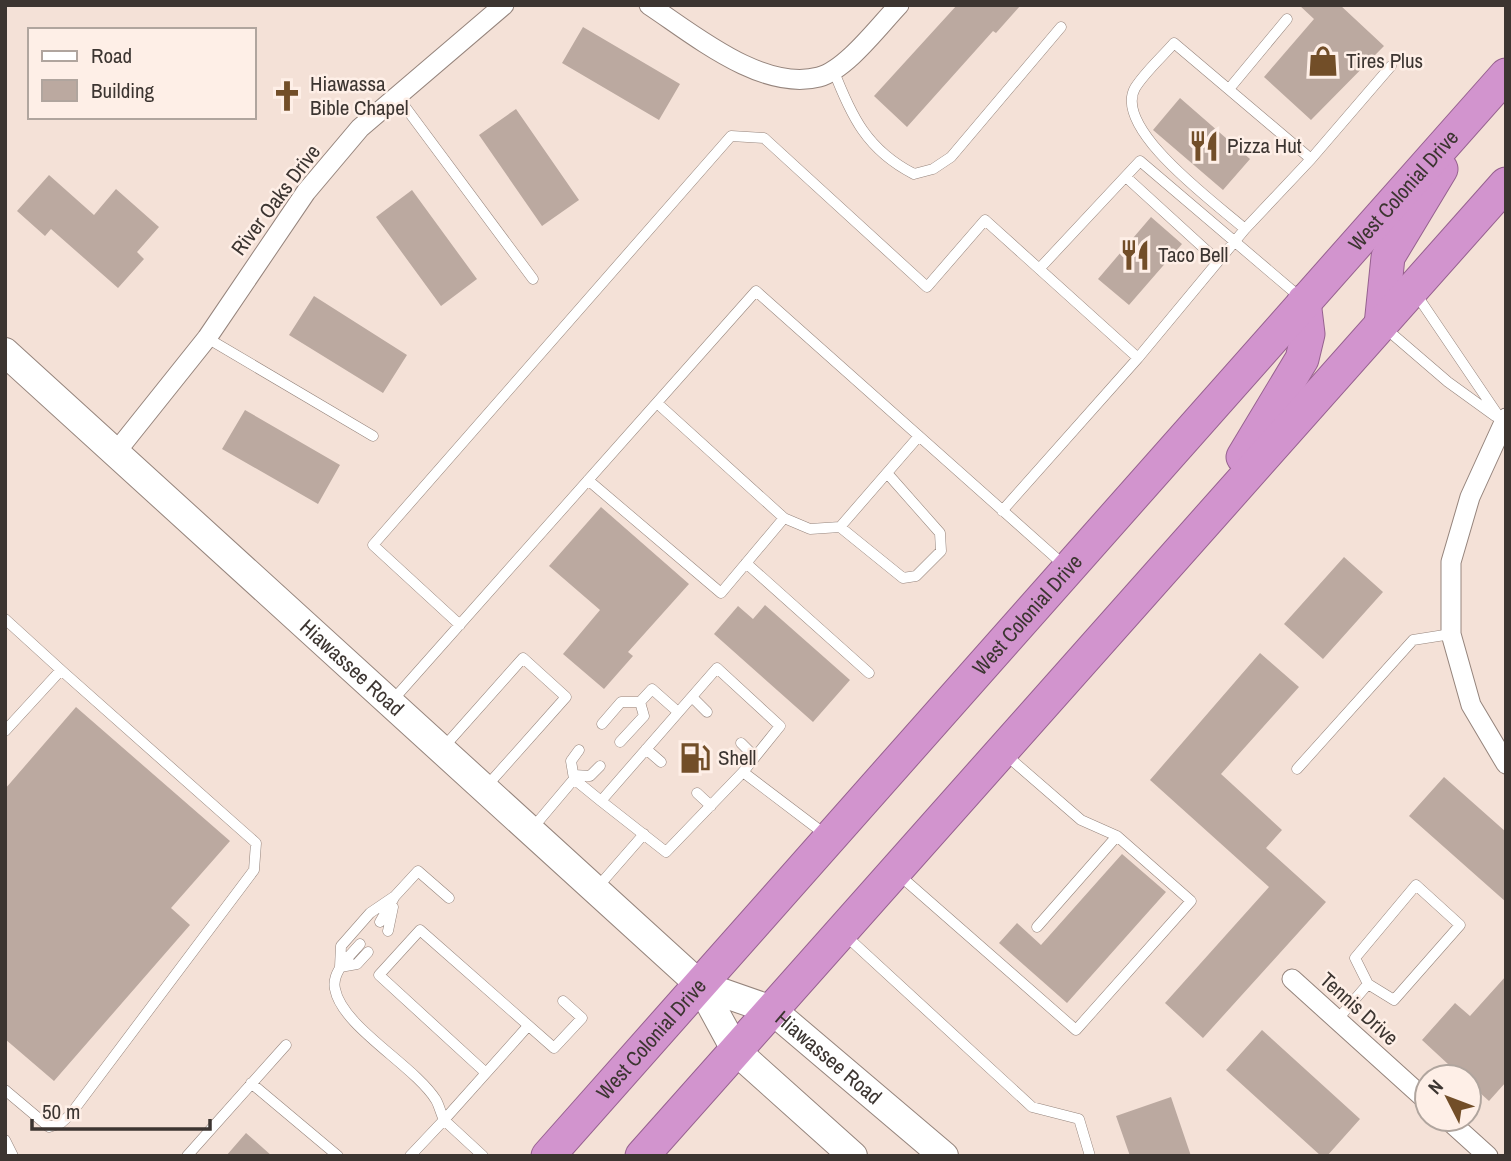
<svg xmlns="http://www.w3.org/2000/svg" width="1511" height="1161" viewBox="0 0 1511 1161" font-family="'Archivo Narrow',sans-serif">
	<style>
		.building { fill: #bba9a0 }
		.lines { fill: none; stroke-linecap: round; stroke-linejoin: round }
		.service-casing { stroke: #95847c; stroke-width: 11 }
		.minor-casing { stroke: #95847c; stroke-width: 21 }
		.secondary-casing { stroke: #95847c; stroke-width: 30 }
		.trunk-casing { stroke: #96618f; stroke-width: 35 }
		.service { stroke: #fff; stroke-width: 10 }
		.minor { stroke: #fff; stroke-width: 19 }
		.secondary { stroke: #fff; stroke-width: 28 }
		.trunk { stroke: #d294ce; stroke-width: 33 }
		.labels { text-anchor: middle; stroke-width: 5; stroke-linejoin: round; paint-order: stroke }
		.poi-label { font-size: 21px; fill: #3c3531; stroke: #feefe7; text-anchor: start }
		.street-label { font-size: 21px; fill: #3c3531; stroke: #feefe7 }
	</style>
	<rect width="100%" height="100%" fill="#f4e1d7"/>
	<path class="building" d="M957,5H1021L996,33L993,31L907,127L874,96Z
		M1299,5H1340L1384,46L1311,120L1264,77L1314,19Z
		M583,27L680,84L659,120L562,63Z
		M1180,98L1250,159L1223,190L1153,130Z
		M516,109L579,200L542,226L479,135Z
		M49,175L94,215L116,189L159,227L137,252L144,259L118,288L51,229L45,236L17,211Z
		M412,190L477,279L441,306L376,217Z
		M1151,217L1182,244L1129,305L1098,279Z
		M314,296L407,355L383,393L289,335Z
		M245,410L340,465L318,504L222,449Z
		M601,507L689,584L628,652L633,656L604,689L563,654L600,610L549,566Z
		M1344,557L1383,592L1323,659L1284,624Z
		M765,605L850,680L813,722L714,634L738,606L753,619Z
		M1260,653L1299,687L1221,774L1282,830L1266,848L1326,902L1203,1038L1165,1003L1269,887L1150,780Z
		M76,707L230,841L171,908L190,925L54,1081L5,1039V789Z
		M1444,777L1506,832V902L1409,816Z
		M1122,854L1166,892L1067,1003L999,943L1017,923L1041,945Z
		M1506,976V1082L1489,1101L1469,1083V1077H1462L1422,1040L1455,1003L1470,1016Z
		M1262,1030L1360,1119L1327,1156H1321L1226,1070Z
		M1171,1097L1191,1156H1130L1116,1116Z
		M246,1133L272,1156H226Z"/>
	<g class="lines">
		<defs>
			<path id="service" d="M833,69C851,116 867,150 914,174L933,169L951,157L1061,27
				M1229,89L1287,19
				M397,96L533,279
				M1311,159L1391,66
				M1126,177L1218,261
				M1040,268L1140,161L1301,298
				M1416,294L1502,421
				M1384,327L1448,382L1495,416
				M207,338L373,436
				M657,403L784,518
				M588,480L721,593L784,518L810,529L840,527L919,436
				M1002,511L1138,358
				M840,527L903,578L916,576L941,551L940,533L887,473
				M746,563L869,673
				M5,619L61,670
				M460,625L373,545L731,136L764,138L927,287L985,220L1138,358L1245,229L1311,159L1174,43C1162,57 1145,72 1135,88C1112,129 1218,205 1245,229
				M692,697L707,712
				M392,701L756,291L1065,566
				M602,724L621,702H640L652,689L678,712
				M5,731L61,670L256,843L254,870L70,1115L61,1123L49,1127L5,1090
				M620,742L644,716L640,702
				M741,743L755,757
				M443,748L523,658L566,697L485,788
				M646,749L661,762
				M1297,769L1413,640L1451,634
				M743,772L780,726L717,668L601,801L666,852L743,772L826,835
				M574,775L590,776L600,766
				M574,779L571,761L579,750
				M697,793L711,806
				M531,830L574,779L601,801
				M898,874L1076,1030L1191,901L1117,836L1081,820L1006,755
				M1416,885L1460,925L1394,1000L1368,984L1355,958Z
				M596,889L644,834
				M380,922L395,896L418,871L449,898
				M1037,927L1117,836
				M388,931L393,907
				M845,935L1032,1107L1079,1119L1090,1156
				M360,944C350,956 331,972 335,989C342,1027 414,1065 436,1100C439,1105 441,1114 444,1120L528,1026
				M368,952L357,964L340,967L341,946L370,913L395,896
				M1337,1020L1368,984
				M486,1073L379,975L420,930L554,1048L582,1018L563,1001
				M251,1083L338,1156
				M5,1140L13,1156
				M187,1156L286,1045
				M410,1156L444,1120L483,1156"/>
			<path id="minor" d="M649,5C693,34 762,92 819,77C846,70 879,26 899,5
				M1506,418L1470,497L1451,562V634L1471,705L1506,764
				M116,452L207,338L306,192L360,128L504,5
				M1292,979L1427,1101
				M1447,1119L1488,1156"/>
			<g id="secondary">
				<path id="s1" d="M5,352L700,985L736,1051L853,1156"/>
				<path id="s2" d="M700,985L772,1010L944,1156"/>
			</g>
			<g id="trunk">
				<path d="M1381,325L1388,257L1441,169"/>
				<path d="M1243,457L1302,359L1308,334L1304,301"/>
				<path id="s3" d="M548,1156L1506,75"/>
				<path d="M642,1156L1506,184"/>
			</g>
		</defs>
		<use href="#service" class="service-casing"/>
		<use href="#minor" class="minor-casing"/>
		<use href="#secondary" class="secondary-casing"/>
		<use href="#trunk" class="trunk-casing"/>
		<use href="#service" class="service"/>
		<use href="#minor" class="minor"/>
		<use href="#secondary" class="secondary"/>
		<use href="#trunk" class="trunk"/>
	</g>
	<defs>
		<symbol id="shop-bare" viewBox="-9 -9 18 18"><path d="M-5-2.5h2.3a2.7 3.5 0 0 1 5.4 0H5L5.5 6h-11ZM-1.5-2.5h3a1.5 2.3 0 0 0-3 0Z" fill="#724e28" stroke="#feefe7" stroke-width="2.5" paint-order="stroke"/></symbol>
		<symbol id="church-bare" viewBox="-9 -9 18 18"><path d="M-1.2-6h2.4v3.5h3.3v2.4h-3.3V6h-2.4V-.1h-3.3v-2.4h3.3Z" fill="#724e28" stroke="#feefe7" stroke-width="2.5" paint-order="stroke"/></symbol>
		<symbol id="restaurant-bare" viewBox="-9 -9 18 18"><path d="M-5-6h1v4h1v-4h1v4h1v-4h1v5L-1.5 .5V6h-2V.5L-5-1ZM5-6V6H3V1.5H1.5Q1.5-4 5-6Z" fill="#724e28" stroke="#feefe7" stroke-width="2.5" paint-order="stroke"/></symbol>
		<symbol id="fuel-bare" viewBox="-9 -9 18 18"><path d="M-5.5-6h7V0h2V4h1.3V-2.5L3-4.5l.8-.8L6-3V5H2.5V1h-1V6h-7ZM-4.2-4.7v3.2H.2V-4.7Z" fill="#724e28" stroke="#feefe7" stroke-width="2.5" paint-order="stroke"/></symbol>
	</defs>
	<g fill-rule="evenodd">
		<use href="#shop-bare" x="1301" y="39" width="44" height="44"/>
		<use href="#church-bare" x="265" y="74" width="44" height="44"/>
		<use href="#restaurant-bare" x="1182" y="124" width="44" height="44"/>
		<use href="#restaurant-bare" x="1113" y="233" width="44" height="44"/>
		<use href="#fuel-bare" x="673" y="736" width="44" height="44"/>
	</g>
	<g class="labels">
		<g class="poi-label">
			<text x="1346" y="68">Tires Plus</text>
			<text x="310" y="91">Hiawassa<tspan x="310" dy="24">Bible Chapel</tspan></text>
			<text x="1227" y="153">Pizza Hut</text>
			<text x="1158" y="262">Taco Bell</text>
			<text x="718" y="765">Shell</text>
		</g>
		<g class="street-label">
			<text dy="7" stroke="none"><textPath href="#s3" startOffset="1290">West Colonial Drive</textPath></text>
			<text transform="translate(276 200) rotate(-53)" y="7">River Oaks Drive</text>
			<text dy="7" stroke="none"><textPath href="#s3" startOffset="723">West Colonial Drive</textPath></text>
			<text dy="7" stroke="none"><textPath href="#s1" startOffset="469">Hiawassee Road</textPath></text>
			<text transform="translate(1359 1009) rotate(42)" y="7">Tennis Drive</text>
			<text dy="7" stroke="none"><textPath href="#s3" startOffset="156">West Colonial Drive</textPath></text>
			<text dy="7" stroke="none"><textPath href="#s2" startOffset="150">Hiawassee Road</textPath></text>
		</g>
	</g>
	<rect width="1511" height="1161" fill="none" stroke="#3c3531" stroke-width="14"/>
	<rect x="28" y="28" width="228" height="91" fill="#feefe7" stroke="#b0a59e" stroke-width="2"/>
	<rect x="42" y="51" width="35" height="10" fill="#ffffff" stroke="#b0a59e" stroke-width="2"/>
	<text x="91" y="63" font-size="21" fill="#3c3531">Road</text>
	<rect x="42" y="80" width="35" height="21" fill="#bba9a0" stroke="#b0a59e" stroke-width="2"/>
	<text x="91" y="98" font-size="21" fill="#3c3531">Building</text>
	<g transform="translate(1448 1098) rotate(312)"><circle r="33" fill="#feefe7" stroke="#b0a59e" stroke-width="2"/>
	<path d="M0-5L12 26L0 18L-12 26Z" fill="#724e28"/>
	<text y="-10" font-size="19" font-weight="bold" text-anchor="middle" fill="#3c3531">N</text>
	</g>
	<path d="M32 1119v10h178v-10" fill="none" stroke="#3c3531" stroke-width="3.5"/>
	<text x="42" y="1119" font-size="21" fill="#3c3531" stroke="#feefe7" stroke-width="5" paint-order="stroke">50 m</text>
</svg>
